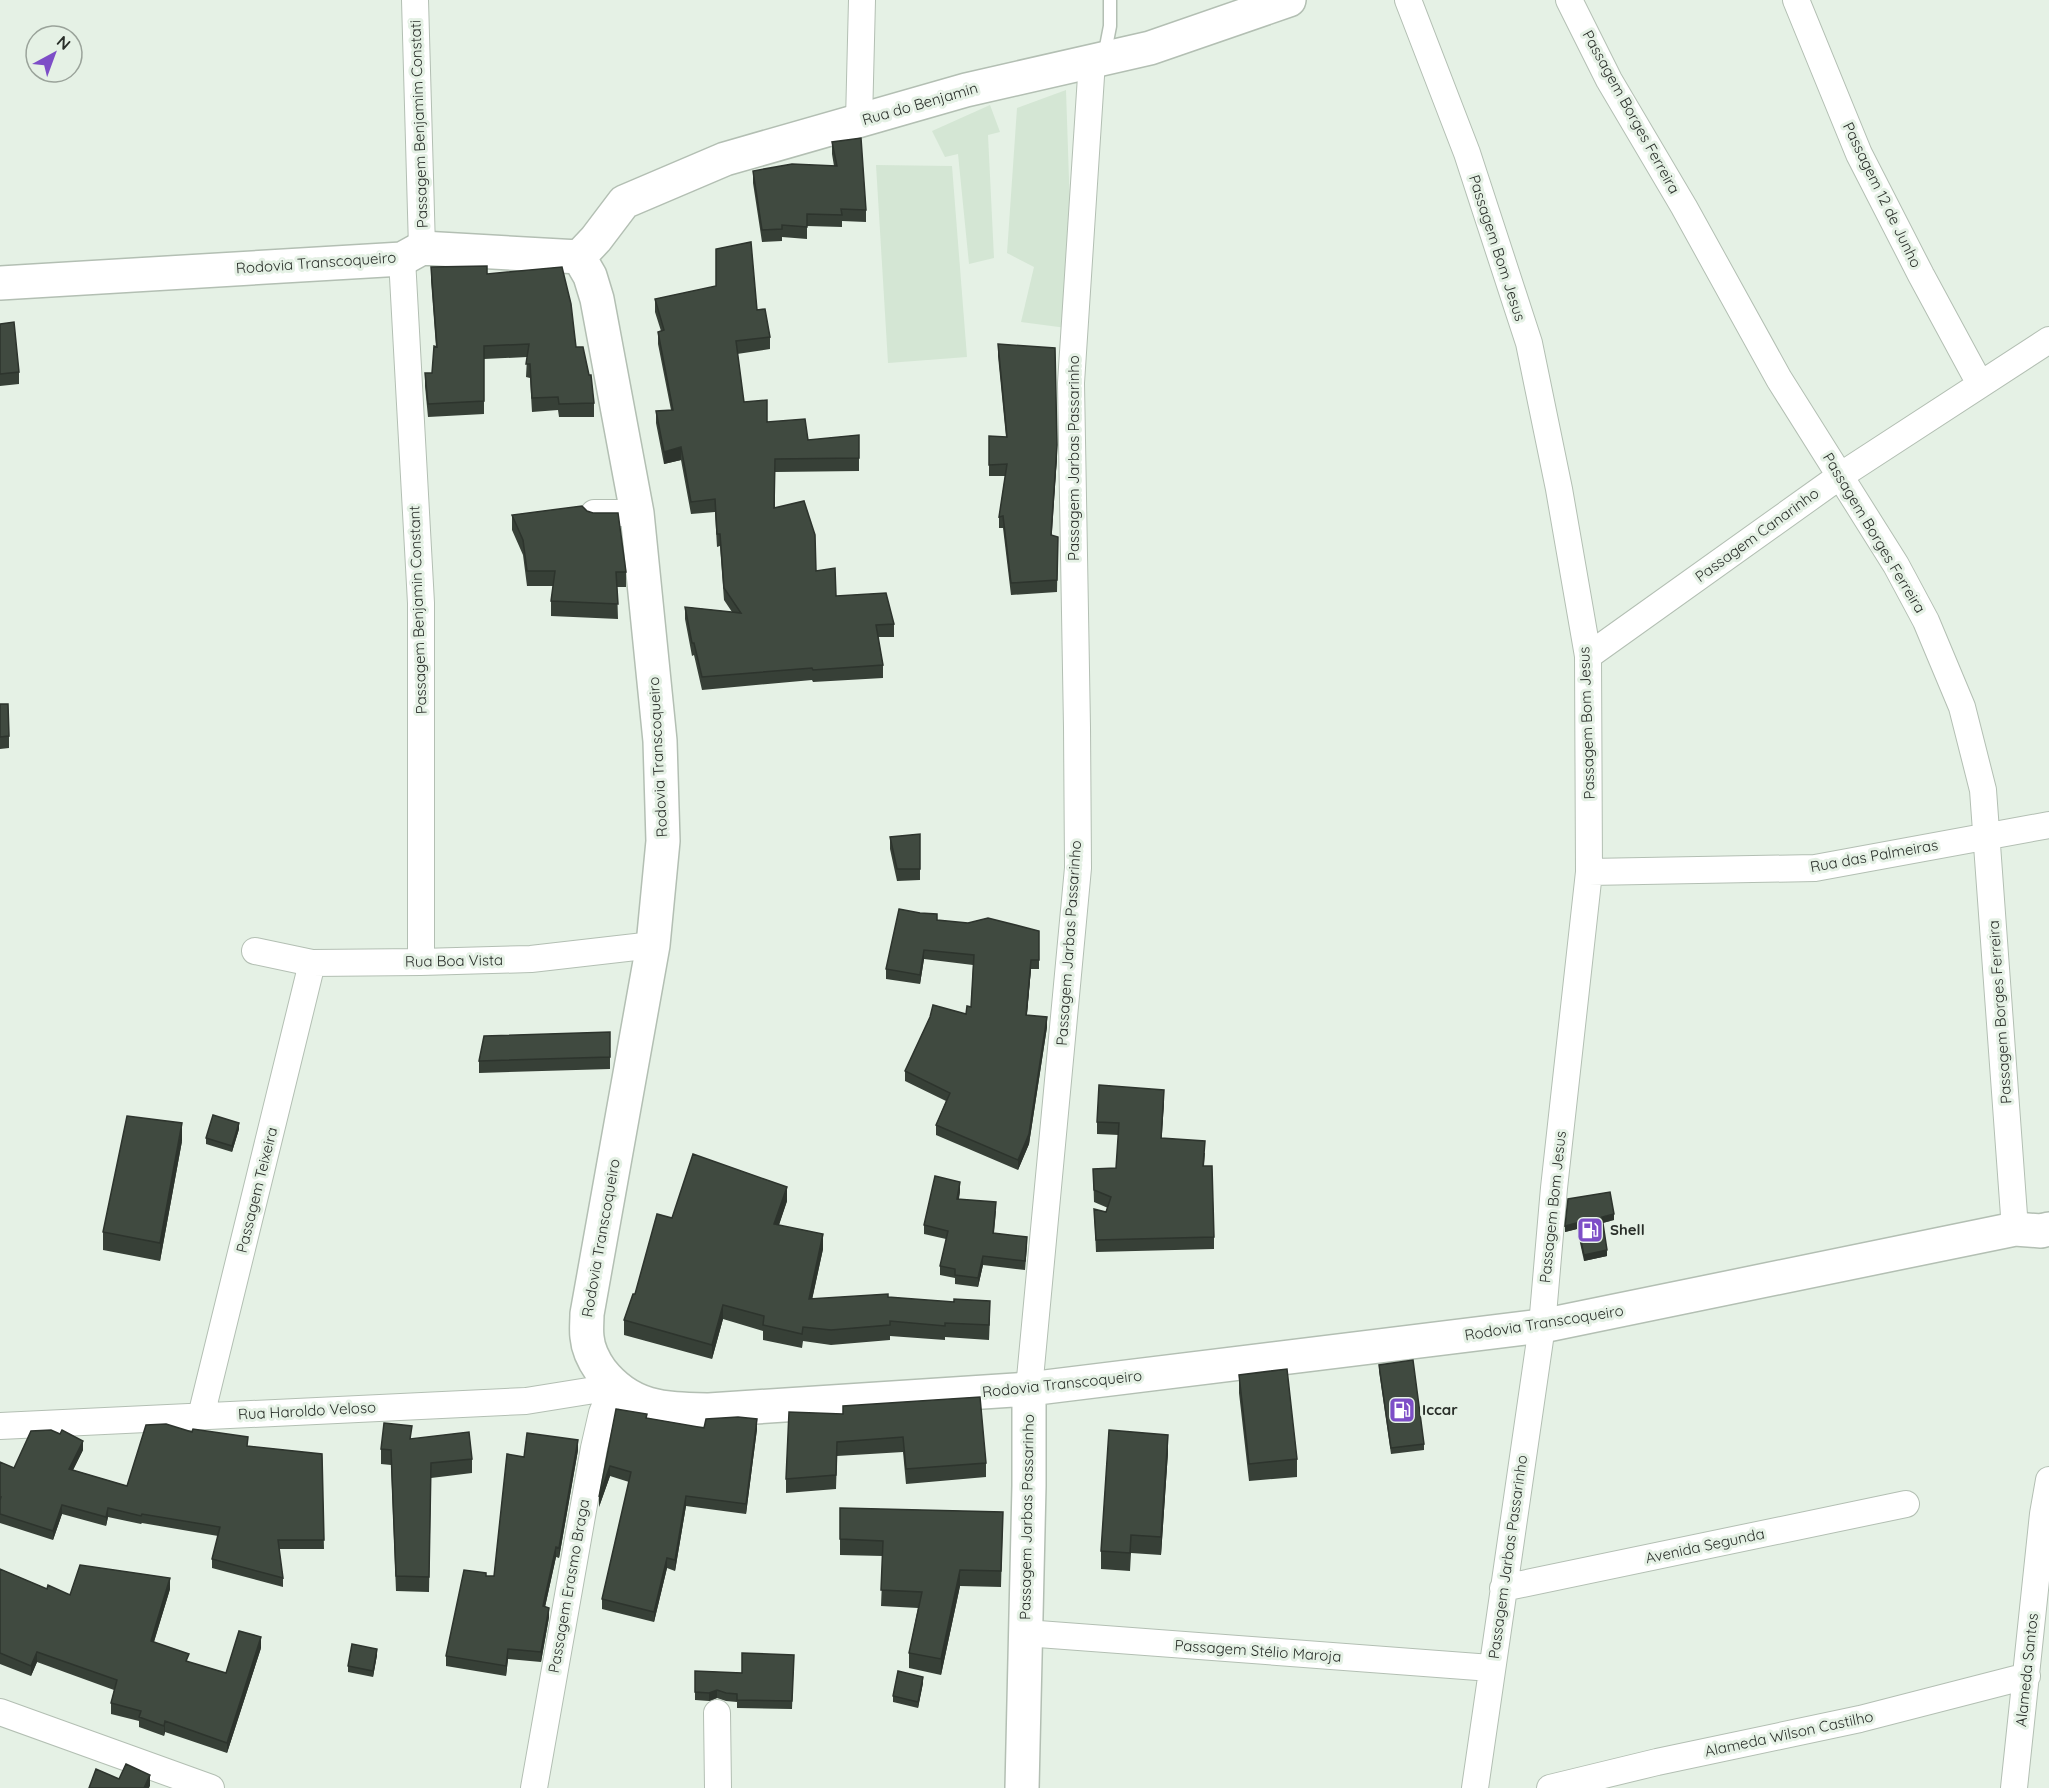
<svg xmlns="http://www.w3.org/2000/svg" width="2049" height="1788" viewBox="0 0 2049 1788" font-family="Quicksand,sans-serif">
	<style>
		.built { fill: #d4e6d4 }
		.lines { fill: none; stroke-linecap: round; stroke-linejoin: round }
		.service-casing { stroke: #b3bfb3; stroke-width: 15 }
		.minor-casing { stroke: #b3bfb3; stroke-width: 28 }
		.secondary-casing { stroke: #b3bfb3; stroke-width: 36 }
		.service { stroke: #fff; stroke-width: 12 }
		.minor { stroke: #fff; stroke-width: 26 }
		.secondary { stroke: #fff; stroke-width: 33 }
		.wall { fill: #374037 }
		.shaded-wall { fill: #2d342d }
		.building { fill: #404a40; stroke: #2d342d; stroke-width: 1.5 }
		.labels { text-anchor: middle; stroke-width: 6; stroke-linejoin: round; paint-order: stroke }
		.street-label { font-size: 15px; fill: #292e29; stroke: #e5f1e5 }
		.poi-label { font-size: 15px; font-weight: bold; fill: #292e29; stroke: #e5f1e5; text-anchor: start }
	</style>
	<rect width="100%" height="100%" fill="#e5f1e5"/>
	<path class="built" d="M1066,90L1074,329L1021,322L1034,267L1007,253L1017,108Z
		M990,105L1000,132L988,135L994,258L969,264L958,154L945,157L932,131Z
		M876,165L952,166L967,357L888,363Z"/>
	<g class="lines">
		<defs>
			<path id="service" d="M1104,57L1110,26V0"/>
			<path id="minor" d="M415,0L422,248
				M1408,0L1467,153L1529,343L1559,489L1588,656L1589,872L1554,1188L1542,1326L1475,1788
				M1569,0L1609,80L1684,207L1779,379L1896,565L1926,621L1962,707L1983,790L2015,1229
				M1796,0L1859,154L1921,275L1980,384
				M859,121L862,0
				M402,259L421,603V962
				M594,513H637
				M1588,656L1840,476L2049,340
				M1589,872L1815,868L2049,825
				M255,951L312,963L421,962L531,959L653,945
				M1029,1389L1078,868L1077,727L1071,383L1092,61
				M201,1416L312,963
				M0,1426L526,1401L613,1387
				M1503,1588L1906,1504
				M1025,1633L1491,1668
				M0,1712L211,1788
				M717,1713L718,1788
				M534,1788L594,1448L602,1413L613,1387
				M1550,1788L1657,1762L1860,1719L2027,1676
				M2014,1788L2043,1514L2049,1480"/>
			<path id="secondary" d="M579,257L590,276L597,299L637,513L660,741L663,841L653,945L587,1314C587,1322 586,1330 587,1337C588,1349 594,1361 601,1371C631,1409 664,1409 709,1410L1029,1389L1542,1326L2015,1229L2041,1231L2049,1229
				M579,257L596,239L624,202L725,159L966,90L1150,48L1289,0
				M0,283L402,259L422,248L579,257
				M1022,1788L1029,1486V1389"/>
		</defs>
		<use href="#service" class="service-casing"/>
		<use href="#minor" class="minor-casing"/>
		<use href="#secondary" class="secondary-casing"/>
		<use href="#service" class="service"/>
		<use href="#minor" class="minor"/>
		<use href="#secondary" class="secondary"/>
	</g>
	<path class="wall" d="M832,142L866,210V222L842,221V227L807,226V239L782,237V241L762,242L753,183V171L834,166L832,154Z
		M431,267L487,274L576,347L594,403V417H559L558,410L532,412L530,378L526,377L527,357L484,359V414L428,417L425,386V373H432L436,347L431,280Z
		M655,299L757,310L770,337V349L737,354L744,402L767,422L808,440L859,435V471L775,472V508L816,571L836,596L894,624V637H878L883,665V678L813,682L812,680L702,690L694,655L692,656L685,619V607L732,612L724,600L720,546L717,547L715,512L691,514L681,460L664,464L656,423V411L671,410L658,344V332L661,331L655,312Z
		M0,324L19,372V384L0,386Z
		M998,344L1057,457L1051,536L1058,537L1057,592L1011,595L1003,528H999V517L1005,476H989V436L1006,437L998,356Z
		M512,515L626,572V587H617L618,619L551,616V601L553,586H527L523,555L512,530Z
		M0,704L9,736V748L0,749Z
		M920,834V880L897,881L890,849V837Z
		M937,920L1039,931V969H1031L1027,1015L1047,1027L1029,1144L1018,1170L936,1135V1125L946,1101L905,1081V1071L930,1017L966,1014L971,1007L973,965L924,959L920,984L886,979V969Z
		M610,1032V1069L479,1073V1061Z
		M1164,1102L1161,1138L1205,1153L1204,1166L1214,1237V1249L1096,1252L1094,1209L1106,1212L1108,1208L1094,1202L1093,1169L1116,1168L1119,1135L1097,1134V1122Z
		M239,1129L232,1152L206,1144V1138Z
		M182,1141L160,1261L103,1250V1232Z
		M960,1191L959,1199L996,1211L994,1233L1027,1246L1025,1270L983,1265L978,1287L955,1284V1278L940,1275V1266L946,1239L924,1234V1225Z
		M787,1201L779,1225L823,1249L812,1299L888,1297L990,1316L989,1340L945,1337V1340L890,1336V1340L831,1345L803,1341L802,1348L763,1340V1331L723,1319L712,1359L624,1335V1320L635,1294L672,1218Z
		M1614,1220L1603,1223L1607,1256L1584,1261L1577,1229L1565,1232V1226Z
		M1379,1365L1424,1444V1450L1391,1454L1379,1371Z
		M1239,1375L1297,1459V1477L1249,1481L1239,1393Z
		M843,1406L986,1463V1477L906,1484L903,1452L837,1456L836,1489L786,1493V1479L843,1414Z
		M616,1409L647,1418L704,1428L757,1429L746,1514L686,1506L675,1571L667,1568L654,1622L602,1609V1599L629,1482L610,1476L599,1507Z
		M192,1432L248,1446L322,1454L324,1549H279L283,1578V1587L212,1568V1559L218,1536L142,1523L141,1524L108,1517L106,1526L62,1514L53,1540L0,1523V1462L14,1468L83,1450L73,1470L127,1486Z
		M412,1439L472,1459V1473L431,1478L429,1592L396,1591L391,1465L381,1464V1449Z
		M578,1450L559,1558L556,1557L545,1607L549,1617L541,1662L508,1659L506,1676L446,1666V1656L486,1576H494L524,1457Z
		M1168,1452L1161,1555L1131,1553L1130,1571L1101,1569V1551Z
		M840,1508L1003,1512L1001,1587L960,1586L941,1675L909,1668V1653L918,1608L881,1606L883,1556L840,1555Z
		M0,1569L47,1589L70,1595L170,1589L154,1642L189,1662L226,1673L261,1648L227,1753L165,1732L164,1736L139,1727V1721L111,1714V1703L114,1690L37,1662L31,1676L0,1664Z
		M377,1655L373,1677L348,1672V1666Z
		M794,1655L792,1709L737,1708V1702L726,1701L717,1698L709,1701L695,1700V1671L742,1673Z
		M923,1683L918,1708L893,1702V1696Z"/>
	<path class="shaded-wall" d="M1057,445V457L1051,547V535Z
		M681,447V460L664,464V452Z
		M924,950V959L920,984V975Z
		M1031,960V969L1026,1024V1015Z
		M1047,1017V1027L1029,1144L1018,1170V1160Z
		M1164,1090V1102L1161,1150V1138Z
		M182,1123V1141L160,1261V1243Z
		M239,1123V1129L232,1152V1146Z
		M960,1182V1191L957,1208V1199Z
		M787,1187V1201L774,1239V1224Z
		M1614,1214V1220L1602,1223V1217Z
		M1577,1223V1229L1565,1232V1226Z
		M823,1234V1249L809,1314V1299Z
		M1607,1250V1256L1584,1261V1255Z
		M983,1256V1265L978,1287V1278Z
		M723,1305V1319L712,1359V1345Z
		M757,1419V1429L746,1514V1504Z
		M1168,1435V1452L1161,1555V1537Z
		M578,1440V1450L559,1558V1548Z
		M83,1441V1450L69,1478V1469Z
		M610,1466V1476L599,1507V1497Z
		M686,1496V1506L675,1571V1560Z
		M62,1505V1514L53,1540V1531Z
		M108,1508V1517L106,1526V1517Z
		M556,1547V1557L543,1616V1606Z
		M667,1558V1568L654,1622V1612Z
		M960,1570V1586L941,1675V1659Z
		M170,1578V1589L151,1651V1641Z
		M549,1608V1617L541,1662V1652Z
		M261,1637V1648L227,1753V1743Z
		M377,1649V1655L373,1677V1671Z
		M508,1649V1659L506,1676V1666Z
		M37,1652V1662L31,1676V1666Z
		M923,1677V1683L918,1708V1702Z
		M717,1690V1698L709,1701V1693Z
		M165,1721V1732L164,1736V1726Z
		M150,1775V1786L149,1788H144Z"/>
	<path class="building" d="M861,138L866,210L841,209L842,215L807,214V227L782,225V229L762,230L753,171L792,164L837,166L832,142Z
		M751,242L757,310L765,309L770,337L736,341L744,402L767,400V422L805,419L808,440L859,435V458L775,459L774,508L804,501L815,535L816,571L835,568L836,596L886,593L894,624L876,625L883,665L813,670L812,668L702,677L694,643H692L685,607L741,613L724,588L720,534H717L715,499L691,502L681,447L664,452L656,411L673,410L658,332L664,330L655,299L716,286V249Z
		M487,266V274L562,267L571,304L576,347H583L589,375H591L594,403L559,404L558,397L532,398L530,364H526L529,344L484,346V401L428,404L425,373H432L434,346L437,347L431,267Z
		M14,322L19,372L0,374V324Z
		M998,344L1055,348L1057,445L1051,535L1058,537L1057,580L1011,583L1003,516L999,517L1007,464L989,465V436L1007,437Z
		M582,506L587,511L593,513H618L626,572H616L618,604L551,601L555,571H527L523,540L512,515Z
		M0,704H8L9,736L0,737Z
		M920,834V869H897L890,837Z
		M899,909L920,913L937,914V920L968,923L988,918L1039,931V960H1031L1026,1015L1047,1017L1029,1134L1018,1160L936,1125L950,1093L905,1071L930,1017L933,1005L966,1014L967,1006L971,1007L974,955L924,950L920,975L886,969Z
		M610,1032V1057L479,1061L484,1036Z
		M1099,1085L1164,1090L1161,1138L1205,1141L1203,1166H1212L1214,1237L1096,1240L1094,1209L1106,1212L1111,1197L1094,1190L1093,1169L1116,1168L1119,1123L1097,1122Z
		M213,1115L239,1123L232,1146L206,1138Z
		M127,1116L182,1123L160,1243L103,1232Z
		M693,1154L787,1187L774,1224L823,1234L809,1299L888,1294V1297L954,1302V1299L990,1301L989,1325L945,1323V1326L890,1321V1325L831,1330L803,1327L802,1334L763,1325L764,1316L723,1305L712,1345L624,1320L633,1294H635L657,1214L672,1218Z
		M935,1176L960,1182L957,1199L996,1202L993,1233L1027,1237L1025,1261L983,1256L978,1278L955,1275V1269L940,1266L948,1231L924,1225Z
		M1610,1192L1614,1214L1602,1217L1607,1250L1584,1255L1577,1223L1565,1226L1568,1199Z
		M1413,1360L1424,1444L1391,1448L1379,1365Z
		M1287,1369L1297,1459L1249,1464L1239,1375Z
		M980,1397L986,1463L906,1469L903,1437L837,1442L836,1475L786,1479L789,1412L843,1414V1406Z
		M616,1409L647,1414L646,1418L704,1428L706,1419L738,1417L757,1419L746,1504L686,1496L675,1560L667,1558L654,1612L602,1599L631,1472L610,1466L599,1497Z
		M384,1423L412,1426L410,1439L469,1432L472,1459L431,1463L429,1577L396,1576L391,1450L381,1449Z
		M166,1424L192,1432L193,1429L248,1437L247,1446L322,1454L324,1540H278L283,1578L212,1559L220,1527L142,1514L141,1516L108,1508L106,1517L62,1505L53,1531L0,1514V1500L1,1497H0V1462L14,1468L31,1431L51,1430L60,1434L62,1430L83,1441L69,1469L127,1486L146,1425Z
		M1109,1430L1168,1435L1161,1537L1131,1535L1130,1553L1101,1551Z
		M527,1433L578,1440L559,1548L556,1547L543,1606L549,1608L541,1652L508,1649L506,1666L446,1656L464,1570L486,1573V1576H494L507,1454L524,1457Z
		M840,1508L1003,1512L1001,1571L960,1570L941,1659L909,1653L922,1592L881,1590L883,1541L840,1539Z
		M80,1565L170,1578L151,1641L189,1654L186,1661L226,1673L239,1631L261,1637L227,1743L165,1721L164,1726L139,1717L141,1711L111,1703L117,1680L37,1652L31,1666L0,1653V1569L47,1589L48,1585L70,1595Z
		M352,1644L377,1649L373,1671L348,1666Z
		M742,1653L794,1655L792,1701L737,1700V1694L726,1693L717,1690L709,1693L695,1692V1671L742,1673Z
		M898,1671L923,1677L918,1702L893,1696Z
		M126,1764L150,1775L144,1788H89L96,1769L119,1779Z"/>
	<defs>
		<symbol id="fuel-square" viewBox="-11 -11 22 22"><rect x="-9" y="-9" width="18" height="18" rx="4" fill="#7d4ec7" stroke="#e5f1e5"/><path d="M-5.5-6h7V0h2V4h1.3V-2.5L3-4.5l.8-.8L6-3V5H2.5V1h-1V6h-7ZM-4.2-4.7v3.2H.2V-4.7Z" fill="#fff"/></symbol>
	</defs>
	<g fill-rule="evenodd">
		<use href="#fuel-square" x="1575" y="1215" width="30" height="30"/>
		<use href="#fuel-square" x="1387" y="1395" width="30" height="30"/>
	</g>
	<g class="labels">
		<g class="street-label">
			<text transform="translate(920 104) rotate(-16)" y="5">Rua do Benjamin</text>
			<text transform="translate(1631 112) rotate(61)" y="5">Passagem Borges Ferreira</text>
			<text transform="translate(419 124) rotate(-92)" y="5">Passagem Benjamim Constati</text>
			<text transform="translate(1882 195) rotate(64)" y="5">Passagem 12 de Junho</text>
			<text transform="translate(1497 248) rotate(72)" y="5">Passagem Bom Jesus</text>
			<text transform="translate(316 263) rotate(-4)" y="5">Rodovia Transcoqueiro</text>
			<text transform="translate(1074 458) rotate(-90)" y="5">Passagem Jarbas Passarinho</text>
			<text transform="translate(1874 533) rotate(59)" y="5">Passagem Borges Ferreira</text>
			<text transform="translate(1757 535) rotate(-36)" y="5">Passagem Canarinho</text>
			<text transform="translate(418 610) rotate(-92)" y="5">Passagem Benjamin Constant</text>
			<text transform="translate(1587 723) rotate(-92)" y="5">Passagem Bom Jesus</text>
			<text transform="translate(658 757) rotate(-93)" y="5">Rodovia Transcoqueiro</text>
			<text transform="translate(1874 856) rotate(-10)" y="5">Rua das Palmeiras</text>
			<text transform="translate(1069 943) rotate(-86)" y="5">Passagem Jarbas Passarinho</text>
			<text transform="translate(454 961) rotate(-1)" y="5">Rua Boa Vista</text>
			<text transform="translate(2000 1012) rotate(-94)" y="5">Passagem Borges Ferreira</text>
			<text transform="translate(257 1190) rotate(-76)" y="5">Passagem Teixeira</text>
			<text transform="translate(1553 1207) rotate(-84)" y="5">Passagem Bom Jesus</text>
			<text transform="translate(601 1238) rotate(-80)" y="5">Rodovia Transcoqueiro</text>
			<text transform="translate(1544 1323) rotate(-9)" y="5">Rodovia Transcoqueiro</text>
			<text transform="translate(1062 1384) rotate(-6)" y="5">Rodovia Transcoqueiro</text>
			<text transform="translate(307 1411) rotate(-3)" y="5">Rua Haroldo Veloso</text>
			<text transform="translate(1027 1517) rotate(-89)" y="5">Passagem Jarbas Passarinho</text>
			<text transform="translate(1705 1546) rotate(-12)" y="5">Avenida Segunda</text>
			<text transform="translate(1508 1557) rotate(-82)" y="5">Passagem Jarbas Passarinho</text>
			<text transform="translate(569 1586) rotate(-80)" y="5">Passagem Erasmo Braga</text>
			<text transform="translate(1258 1651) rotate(4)" y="5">Passagem Stélio Maroja</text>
			<text transform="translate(2027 1670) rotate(-84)" y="5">Alameda Santos</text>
			<text transform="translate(1789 1734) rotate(-12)" y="5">Alameda Wilson Castilho</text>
		</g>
		<g class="poi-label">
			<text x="1610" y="1235">Shell</text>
			<text x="1422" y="1415">Iccar</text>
		</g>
	</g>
	<g transform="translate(54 54) rotate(41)"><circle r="28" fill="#e5f1e5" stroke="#9aa39a" stroke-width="1.5"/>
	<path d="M0-4.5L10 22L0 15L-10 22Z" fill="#7d4ec7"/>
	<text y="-9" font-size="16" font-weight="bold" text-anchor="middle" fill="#292e29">N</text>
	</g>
</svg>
